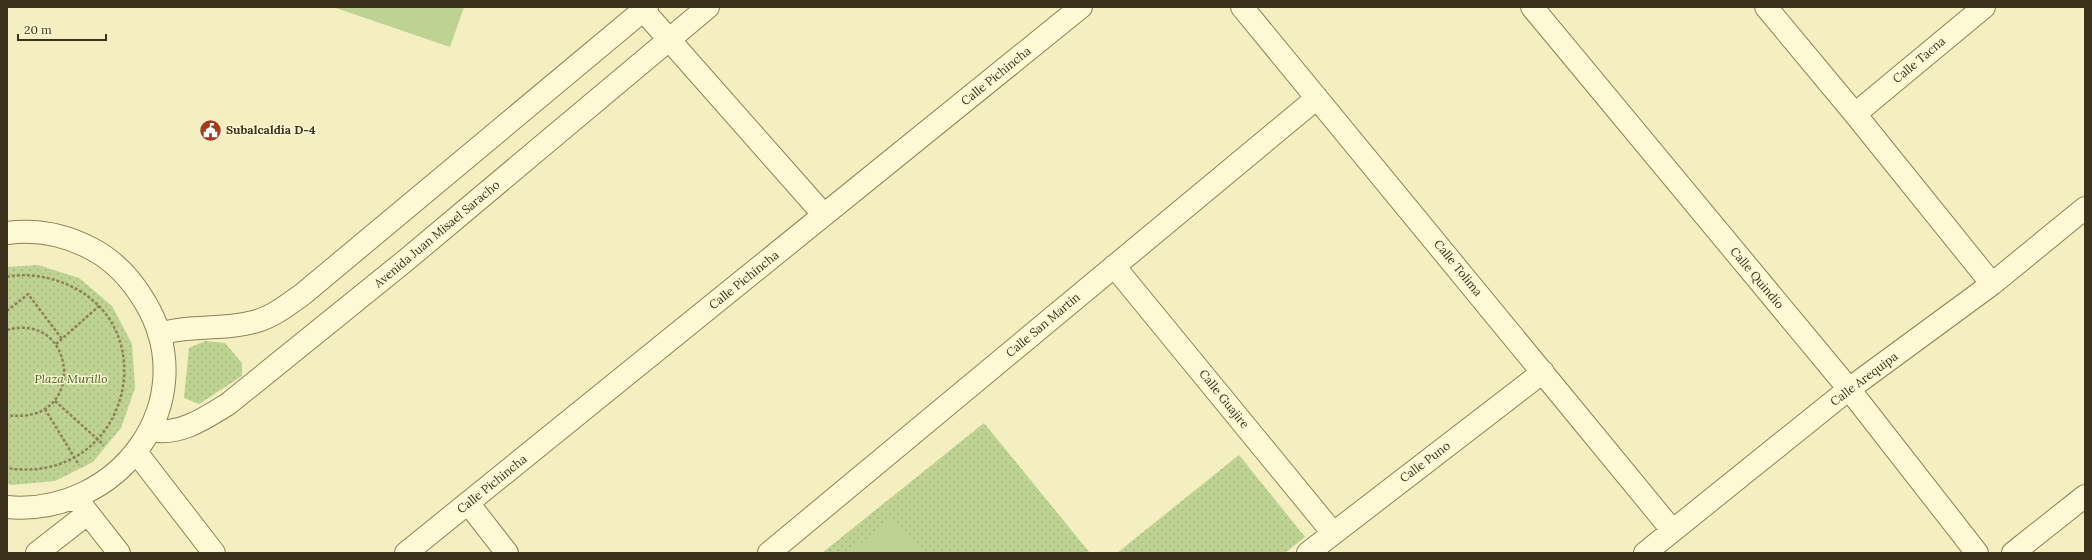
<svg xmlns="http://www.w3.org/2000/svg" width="2092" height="560" viewBox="0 0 2092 560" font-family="Lora,serif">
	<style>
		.grass { fill: url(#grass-dots) }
		.garden { fill: #bdd293 }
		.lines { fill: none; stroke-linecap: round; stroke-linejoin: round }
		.minor-casing { stroke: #8e8056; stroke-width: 24 }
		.path { stroke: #8e8056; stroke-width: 2.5; stroke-dasharray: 3 2; stroke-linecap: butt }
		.minor { stroke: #fdf9d4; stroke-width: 22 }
		.labels { text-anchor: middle; stroke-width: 3; stroke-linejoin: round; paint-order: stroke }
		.street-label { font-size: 12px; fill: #3c321c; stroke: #f9f6d1 }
		.poi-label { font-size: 12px; font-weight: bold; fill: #3c321c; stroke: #f9f6d1; text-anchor: start }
		.park-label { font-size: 12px; font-style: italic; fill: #405b20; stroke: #f9f6d1 }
	</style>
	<defs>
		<pattern id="grass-dots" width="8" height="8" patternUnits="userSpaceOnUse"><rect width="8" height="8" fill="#bdd293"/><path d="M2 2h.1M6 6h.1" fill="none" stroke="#a3b57e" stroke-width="1.8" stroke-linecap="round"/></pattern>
	</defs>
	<rect width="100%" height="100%" fill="#f3efc0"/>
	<path class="grass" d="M38,265L79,278L112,306L132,344L135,388L121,428L93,462L55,481L11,485L7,483V267Z
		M205,341L225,343L242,363V376L199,404L184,398L189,348Z
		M984,423L1090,553H822Z
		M1239,455L1305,537L1285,553H1117Z"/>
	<path class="garden" d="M333,7H464L450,47Z
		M892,517L922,553H849Z"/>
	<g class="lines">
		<defs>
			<path id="minor" d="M1242,7L1672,530
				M1532,7L1849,389L1977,553
				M1766,7L1855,114L1992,284
				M643,10L824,215
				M1855,114L1984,7
				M7,233C36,229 66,235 92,249C115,261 132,280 145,302C205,402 118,517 7,507
				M1114,266L1333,533
				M159,334C191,324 225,331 257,321C274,316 289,304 303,294L647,7
				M150,430C179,436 204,419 228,404L405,261L708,7
				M136,452L214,553
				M76,498L119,553
				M468,503L507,553
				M37,553L87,514
				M406,553L1081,7
				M769,553L1317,98
				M1308,553L1543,372
				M1645,553L1849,389L1992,284L2085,208
				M2013,553L2085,496"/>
		</defs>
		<use href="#minor" class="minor-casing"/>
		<path class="path" d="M7,277C23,273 43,276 58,281C171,319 130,487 7,468
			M7,311L28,294L62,339
			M7,330C77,310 89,427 7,415
			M56,344L99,306
			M55,401L104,445
			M45,409L79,465"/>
		<use href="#minor" class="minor"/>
	</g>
	<defs>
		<symbol id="civic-disc" viewBox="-11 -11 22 22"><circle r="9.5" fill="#a53a1e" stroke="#f9f6d1"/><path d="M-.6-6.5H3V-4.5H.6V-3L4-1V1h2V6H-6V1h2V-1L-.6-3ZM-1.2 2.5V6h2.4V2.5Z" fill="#fff"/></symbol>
	</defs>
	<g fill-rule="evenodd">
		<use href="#civic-disc" x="198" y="118" width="25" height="25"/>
	</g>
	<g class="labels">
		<g class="street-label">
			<text transform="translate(1919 60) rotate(-40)" y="4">Calle Tacna</text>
			<text transform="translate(996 76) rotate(-39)" y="4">Calle Pichincha</text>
			<text transform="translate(437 234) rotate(-40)" y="4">Avenida Juan Misael Saracho</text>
			<text transform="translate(1458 268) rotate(51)" y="4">Calle Tolima</text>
			<text transform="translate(1757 278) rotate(50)" y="4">Calle Quindío</text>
			<text transform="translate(744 280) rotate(-39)" y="4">Calle Pichincha</text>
			<text transform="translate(1043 325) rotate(-40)" y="4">Calle San Martín</text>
			<text transform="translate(1864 379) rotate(-37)" y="4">Calle Arequipa</text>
			<text transform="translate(1224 399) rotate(51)" y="4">Calle Guajire</text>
			<text transform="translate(1425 462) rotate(-37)" y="4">Calle Puno</text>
			<text transform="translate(492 484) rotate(-39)" y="4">Calle Pichincha</text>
		</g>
		<g class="poi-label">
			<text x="226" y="134">Subalcaldía D-4</text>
		</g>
		<g class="park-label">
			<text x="71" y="383">Plaza Murillo</text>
		</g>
	</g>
	<rect width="2092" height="560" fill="none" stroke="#3c321c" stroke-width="16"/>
	<path d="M18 34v6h88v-6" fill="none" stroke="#3c321c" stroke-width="2"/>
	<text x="24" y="34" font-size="12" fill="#3c321c" stroke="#f9f6d1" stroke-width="3" paint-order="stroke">20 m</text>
</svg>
